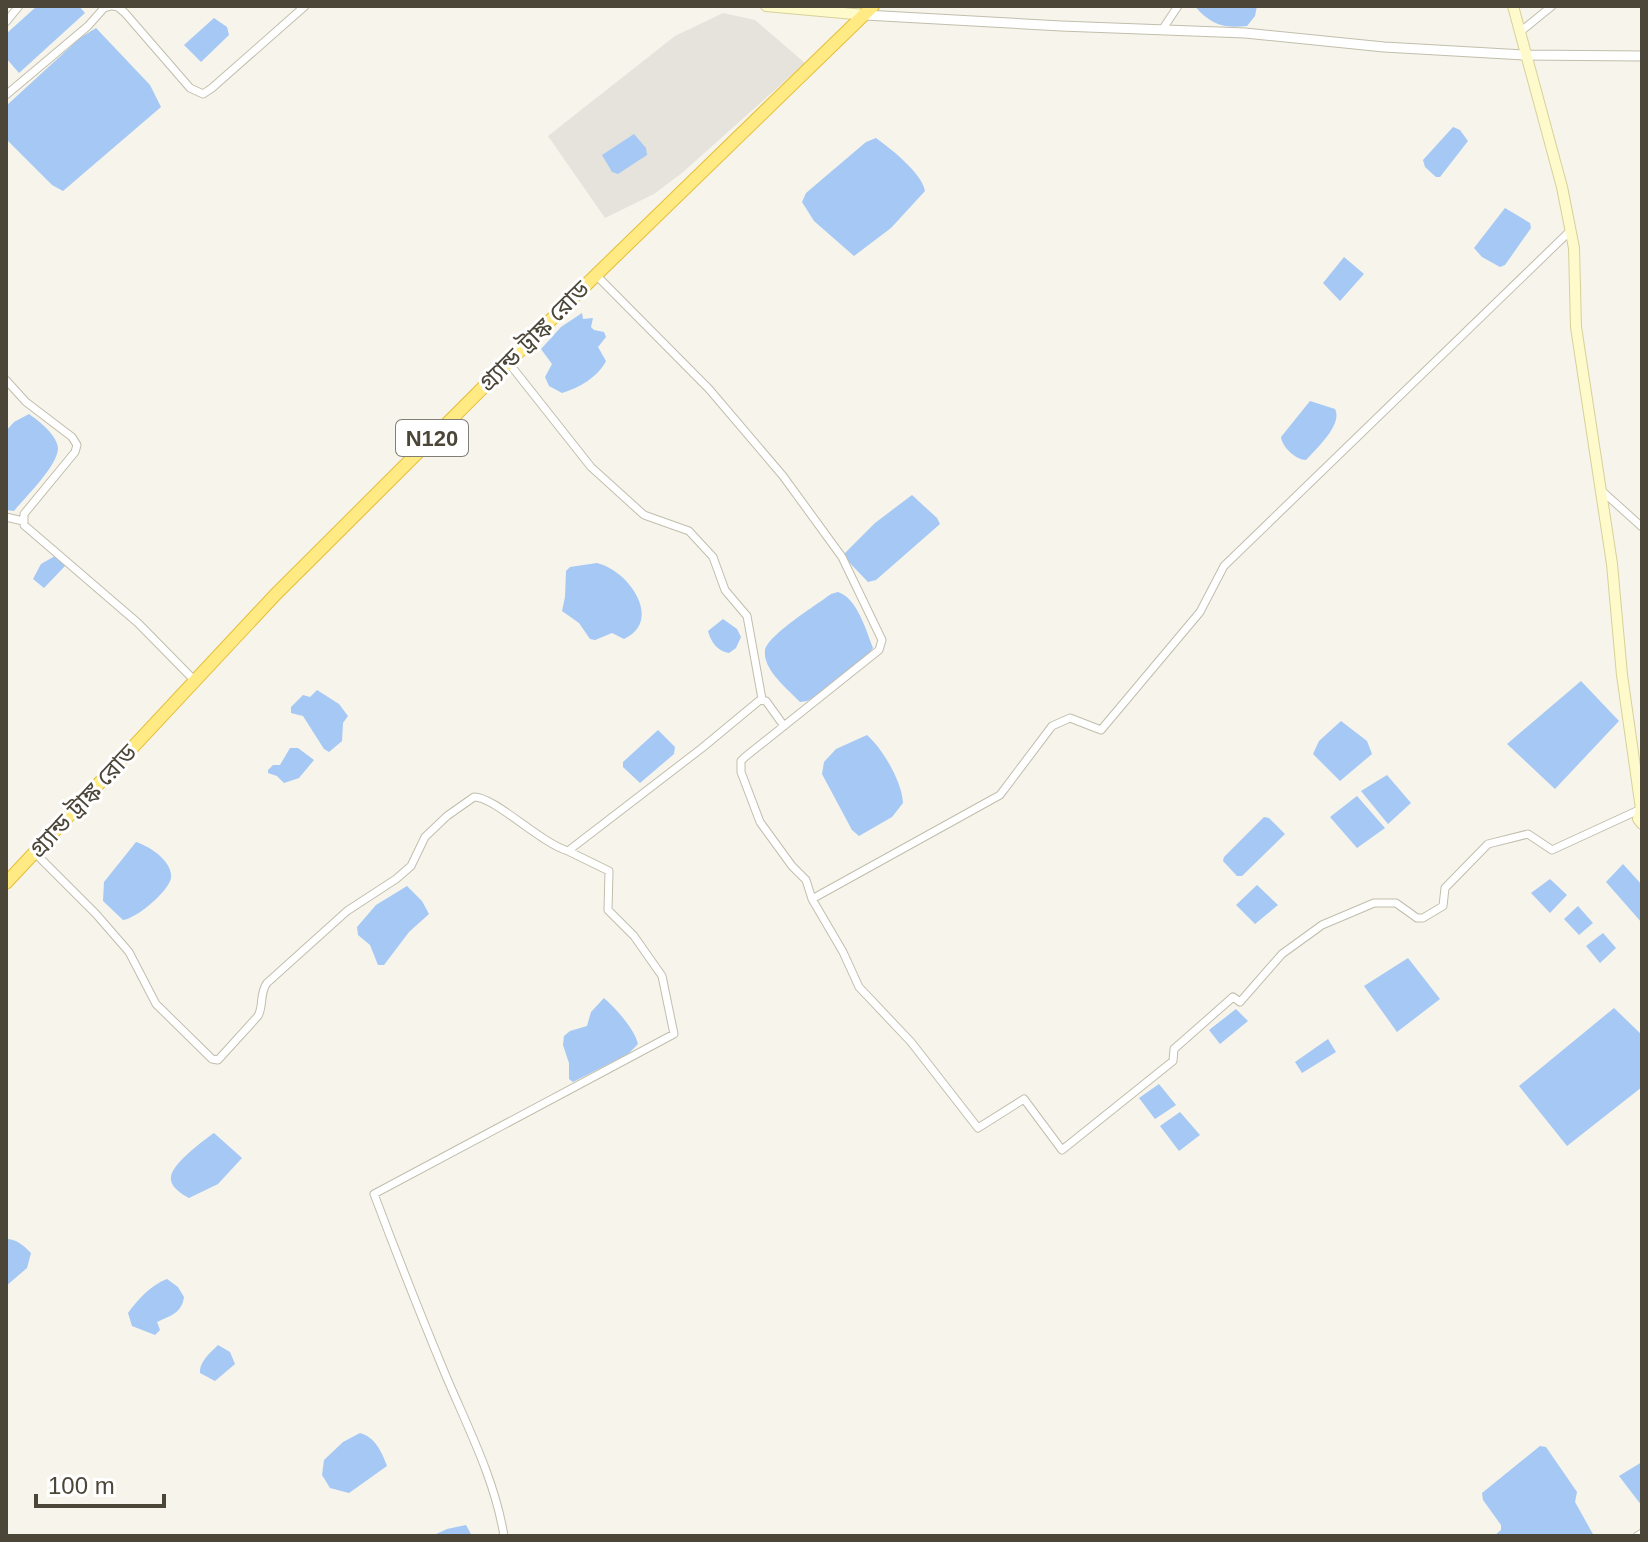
<svg xmlns="http://www.w3.org/2000/svg" width="1648" height="1542" viewBox="0 0 1648 1542" font-family="Arial,'Noto Sans Bengali',sans-serif">
	<style>
		.industrial { fill: #e6e3dc }
		.water { fill: #a5c8f4 }
		.lines { fill: none; stroke-linecap: round; stroke-linejoin: round }
		.minor-casing { stroke: #c2beac; stroke-width: 9 }
		.tertiary-casing { stroke: #c2beac; stroke-width: 11 }
		.secondary-casing { stroke: #d7d099; stroke-width: 12 }
		.trunk-casing { stroke: #e5be36; stroke-width: 14 }
		.minor { stroke: #fff; stroke-width: 7 }
		.tertiary { stroke: #fff; stroke-width: 9 }
		.secondary { stroke: #fffacb; stroke-width: 10 }
		.trunk { stroke: #ffea83; stroke-width: 12 }
		.labels { text-anchor: middle; stroke-width: 6; stroke-linejoin: round; paint-order: stroke }
		.shield { fill: #fff; stroke: #817e74; stroke-width: 2 }
		.shield-label { font-size: 22px; font-weight: bold; fill: #4b4638 }
		.street-label { font-size: 24px; fill: #4b4638; stroke: #fff }
	</style>
	<rect width="100%" height="100%" fill="#f6f4eb"/>
	<path class="industrial" d="M723,13L755,20L805,63L682,173L654,194L605,218L548,136L675,36Z"/>
	<path class="water" d="M37,6H79L85,13L19,73L6,58V34Z
		M1195,6H1257L1255,16L1247,26C1225,29 1209,24 1195,6Z
		M214,18L227,27L229,35L201,62L184,45Z
		M96,28L150,85L161,107L63,191L52,185L6,139V106L80,38Z
		M1453,127L1460,130L1468,141L1440,177H1436L1425,167L1423,160Z
		M634,134L646,148L647,155L618,174L612,172L602,155Z
		M876,138C891,149 922,173 925,191L891,228L854,256L814,221L802,202L806,193L866,142Z
		M1505,208L1530,223L1531,228L1505,265L1500,267L1482,257L1474,248Z
		M1344,257L1364,274L1340,301L1323,283Z
		M582,313L583,319L593,318L591,327L594,330L604,332L606,337L598,347L606,361C598,377 579,388 562,393L549,386L545,377L552,364L541,349L561,327Z
		M1310,401L1335,409C1343,424 1317,448 1306,460C1296,460 1282,447 1281,437Z
		M29,414C39,421 57,435 58,448C58,466 25,497 14,511L6,510V431L14,422Z
		M912,495L937,518L940,524L876,580L868,582L844,557L845,553L875,523Z
		M55,556L65,566L44,588L33,579L41,564Z
		M597,563C628,570 664,620 624,639L612,633L595,640L590,639L579,623L562,611L565,597L566,571L570,567Z
		M838,592C857,598 866,630 873,648L864,660L814,697L807,701L800,702C788,689 763,670 765,651C766,636 818,604 831,594Z
		M723,619L737,629L741,637L736,648L729,653C717,651 711,642 708,631Z
		M1581,681L1619,721L1555,789L1507,744Z
		M317,690L339,704L348,716L343,723L342,741L329,752L324,749L303,716L291,713V707L303,695L310,697Z
		M1341,721L1367,741L1372,754L1340,781L1313,754L1319,741Z
		M658,730L675,747L674,754L640,783L623,767V762Z
		M867,735C883,749 902,782 903,803L892,817L859,836L852,830L822,774L824,762L836,749Z
		M290,748H298L314,760L299,778L284,783L277,776L268,773V770L273,765H280Z
		M1387,775L1411,803L1388,824L1361,791Z
		M1357,796L1385,828L1357,848L1330,817Z
		M1264,817L1269,818L1285,834L1242,876H1237L1223,861L1224,857Z
		M136,842C149,846 173,861 171,878C169,891 136,919 123,920L103,901L104,882Z
		M1623,864L1642,885V923L1606,882Z
		M1550,879L1567,895L1550,913L1531,893Z
		M1257,885L1278,905L1255,924L1236,905Z
		M407,886L422,901L429,914L409,932L384,965H378L370,945L358,935L357,927L376,905Z
		M1578,906L1593,923L1579,935L1564,919Z
		M1603,933L1616,948L1600,963L1586,946Z
		M1408,958L1440,999L1397,1032L1364,986Z
		M604,998C616,1009 634,1028 638,1044L628,1054L573,1082L569,1079V1063L563,1045L564,1036L570,1031L587,1026L591,1012Z
		M1614,1008L1642,1035V1087L1567,1146L1519,1086Z
		M1236,1009L1248,1021L1220,1044L1209,1030Z
		M1328,1039L1336,1052L1302,1073L1295,1062Z
		M1159,1084L1176,1105L1155,1119L1139,1098Z
		M1180,1112L1200,1135L1179,1151L1160,1126Z
		M214,1133L242,1158L218,1184L189,1198C182,1194 172,1188 171,1180C168,1166 203,1141 214,1133Z
		M6,1239C17,1239 24,1246 31,1253L27,1268L6,1286Z
		M167,1279L178,1287L184,1297C182,1313 170,1316 157,1322L160,1330L155,1335L132,1326L128,1313C138,1299 151,1285 167,1279Z
		M218,1345L230,1352L235,1364L215,1381L200,1373C199,1362 210,1353 218,1345Z
		M360,1433C375,1437 382,1452 387,1466L349,1493L330,1488L322,1475L324,1460L343,1442Z
		M1540,1446L1546,1447L1577,1492L1575,1502L1594,1536H1494L1501,1530V1525L1483,1500L1482,1493Z
		M1642,1462V1506L1619,1476Z
		M466,1525L472,1536H432L447,1529Z"/>
	<g class="lines">
		<defs>
			<path id="minor" d="M113,6L118,7L125,13L190,88L203,94L212,88L305,6
				M6,22L19,6
				M1162,30L1178,6
				M1520,32L1552,6
				M6,95L88,26L104,8L111,6
				M596,275L709,389L783,476L842,557L882,640L879,650L745,757L741,761V772L760,822L792,866L806,880L812,899L843,952L859,987L911,1042L978,1128L1024,1099L1062,1150L1173,1061L1174,1049L1233,997L1240,1002L1282,954L1322,925L1374,903H1396L1417,918H1423L1443,906L1445,888L1488,844L1528,834L1552,850L1641,809
				M508,362L591,467L644,515L689,531L713,557L725,590L747,616L762,699
				M6,380L26,402L72,437L77,445L75,452L24,514V525L138,623L194,680
				M1602,491L1642,527
				M6,517L23,521
				M35,853L96,914L129,952L156,1004L212,1059L218,1060L258,1016C264,1005 259,994 267,983L347,911L396,879L411,866L425,837L447,816L474,797C495,797 539,842 568,851L702,748L760,700L766,701L784,726
				M812,899L1000,795L1052,726L1070,718L1101,730L1200,612L1224,566L1571,230
				M504,1536C495,1480 468,1428 446,1376C421,1316 397,1255 374,1194L674,1034L662,976L634,936L608,910L609,871L568,851
				M1637,1536L1642,1533"/>
			<path id="tertiary" d="M865,15L1061,26L1245,33L1384,47L1524,55L1642,56"/>
			<path id="secondary" d="M766,6L865,15
				M1513,6L1562,187L1574,248L1576,327L1612,564L1622,675L1641,809L1638,819L1642,824"/>
			<path id="trunk" d="M6,883L275,595L596,275L873,6"/>
		</defs>
		<use href="#minor" class="minor-casing"/>
		<use href="#tertiary" class="tertiary-casing"/>
		<use href="#secondary" class="secondary-casing"/>
		<use href="#trunk" class="trunk-casing"/>
		<use href="#minor" class="minor"/>
		<use href="#tertiary" class="tertiary"/>
		<use href="#secondary" class="secondary"/>
		<use href="#trunk" class="trunk"/>
	</g>
	<g class="labels">
		<rect class="shield" x="396" y="420" width="72" height="36" rx="6"/>
		<g class="shield-label">
			<text x="432" y="446">N120</text>
		</g>
		<g class="street-label">
			<text transform="translate(534 336) rotate(-45)" y="8">গ্র্যান্ড ট্রাঙ্ক রোড</text>
			<text transform="translate(83 801) rotate(-47)" y="8">গ্র্যান্ড ট্রাঙ্ক রোড</text>
		</g>
	</g>
	<rect width="1648" height="1542" fill="none" stroke="#4b4638" stroke-width="16"/>
	<path d="M36 1494v12h128v-12" fill="none" stroke="#4b4638" stroke-width="4"/>
	<text x="48" y="1494" font-size="24" fill="#4b4638" stroke="#ffffff" stroke-width="6" paint-order="stroke">100 m</text>
</svg>
